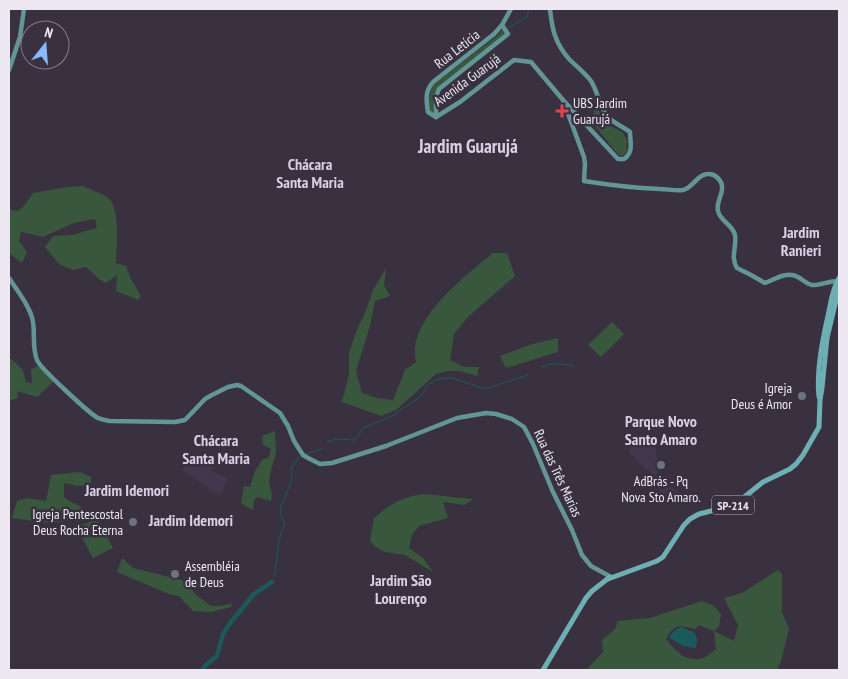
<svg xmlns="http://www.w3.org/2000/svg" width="848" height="679" font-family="'PT Sans Narrow',sans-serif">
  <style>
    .built { fill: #42374c }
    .green { fill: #38573c; fill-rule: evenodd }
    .water { fill: #1b5a5b }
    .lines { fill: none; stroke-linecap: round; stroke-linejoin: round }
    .stream { stroke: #1b5a5b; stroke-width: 1 }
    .river { stroke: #1b5a5b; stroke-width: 4.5 }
    .secondary { stroke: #639597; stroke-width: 4.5 }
    .primary { stroke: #6eafb3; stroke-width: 5 }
    .health-dot { fill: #e0444e; stroke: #393140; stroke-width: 2 }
    .worship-dot { fill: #6b7280; stroke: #393140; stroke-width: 2 }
    .labels { text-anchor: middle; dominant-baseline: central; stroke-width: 5; stroke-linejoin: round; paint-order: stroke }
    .shield { fill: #393140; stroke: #b6b0bc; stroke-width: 1 }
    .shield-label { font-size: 12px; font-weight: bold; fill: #ece7f1 }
    .street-label { font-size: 14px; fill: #ece7f1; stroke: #393140 }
    .poi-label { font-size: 14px; fill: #ece7f1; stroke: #393140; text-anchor: start }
    .quarter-label { font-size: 16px; font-weight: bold; fill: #d8cfe2; stroke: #393140 }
    .district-label { font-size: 19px; font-weight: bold; fill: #d8cfe2; stroke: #393140 }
  </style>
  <rect width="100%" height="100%" fill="#393140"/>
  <g class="built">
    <path d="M647,436L651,437L654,441L656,445L657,477L644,468L630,453V445L633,442L639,437Z"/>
    <path d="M189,458L199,465L203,458L214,465L211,471L228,478L221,494L219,493L218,495L182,470Z"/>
    <path d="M664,484L679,491L682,495L681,503L671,501L659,491Z"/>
  </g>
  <g class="green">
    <path d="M503,29L506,34L437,88L433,98L435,112L432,114H431C427,103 429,95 433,85L498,35Z"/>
    <path d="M593,95C596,103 601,119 608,124C619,133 621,126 628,142L626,143L627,151L624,155L620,156L616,152L595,126Z"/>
    <path d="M83,186C91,190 101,193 108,198C121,208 116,247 116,263L126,266L131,279L141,296L138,300L116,291L117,275L106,283L99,279L86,267L73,270L59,264L45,247L53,236L72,235L97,228L95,219L74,223L43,237L21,232L19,241L27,252L22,263L9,253V209L17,211L23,207L33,193L67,187Z"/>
    <path d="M493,253H507L515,276L468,317L454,334L450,360L464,367H479L477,376L459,371H448L436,374L396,410L381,416L342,402L349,374V352L359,325L364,316L373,290L386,268L384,285L390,296L375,301L370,326L356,371L362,393L377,398L393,400L405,370L416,362C406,321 465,276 493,253Z"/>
    <path d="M612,322L624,334L601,357L588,345Z"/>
    <path d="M558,338V352L506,368L500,356L532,344Z"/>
    <path d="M9,357L23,370L26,382L32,383L31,370L37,366H40L51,377L53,382L37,397L17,391L18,398L9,401Z"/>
    <path d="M275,431L276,453L270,474L269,482L272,495L271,501L257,497L254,500L253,510L245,506L241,503L244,486L250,487L255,471L262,460L269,457L271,449L263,445L262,436Z"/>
    <path d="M80,472L91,477V485L78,486L64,483V497C70,503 79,504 85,510L84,515C55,527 41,522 12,518L17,501L27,498L46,501L51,475Z"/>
    <path d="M424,494L473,499L465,505L443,502L448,518L419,526L412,535L409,548L423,558L433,572L405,555L385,552L376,547L370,541L374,518L386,508L398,501L412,496Z"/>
    <path d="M97,518L113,548L93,558L77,528Z"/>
    <path d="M122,558L133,568L185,581L196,595L211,606H221L232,603L231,607L211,612L193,611L179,596L169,594L117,572Z"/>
    <path d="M778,570L782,574V612L789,629L781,661L777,670H586L603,652L602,640L615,629L618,621L650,618L702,601L714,606L721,614L719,626L714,631L734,641L738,625L724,598L742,593ZM699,625L714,631L716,649C712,652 707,657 703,658C685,663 676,651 666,639C674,623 680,625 695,629Z"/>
  </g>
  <path class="water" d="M682,627L695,633L697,641L696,647L694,648L683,646L670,638L669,637C673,631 676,628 682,627Z"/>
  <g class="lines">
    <g class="stream">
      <path d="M508,28L527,17L529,9"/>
      <path d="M541,367C552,362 561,364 573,366"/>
      <path d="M327,442L336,439L354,440L356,439L363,428L394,415L403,408L421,397L427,385L439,379L452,378L485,389L528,375"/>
      <path d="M306,454L322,449"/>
      <path d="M274,576L277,559L279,540L284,525V522L280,516L281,506L291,483L292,467L299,457"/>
    </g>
    <path class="river" d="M202,670L207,664L217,656L223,634L231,622L254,594L272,582"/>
    <g class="secondary">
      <path d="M9,70L20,37L24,9"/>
      <path d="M563,100L584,157L585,164L584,181C609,185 635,188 660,189C667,189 676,191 683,190C693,188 697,174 708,174C715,173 723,181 722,189C722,196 716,202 718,211C720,221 733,225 735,235C737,247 730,257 737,268L751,275L765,283C776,279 786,271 798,277C803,280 807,284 812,285C819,286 831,280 839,281"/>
      <path d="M436,117L460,102L514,60L531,62L563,100L618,159H624C634,152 630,142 630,132C622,126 613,123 607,116C599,106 598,92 591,81C585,73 576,66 569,59C555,43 552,29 550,9"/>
      <path d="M436,117L428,112C426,100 425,91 433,82L494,34L502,25L511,9"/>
      <path d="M436,117V97L439,89L508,34L502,25"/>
      <path d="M9,278C17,290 31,308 33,322C35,334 32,348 37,360C40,368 90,414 98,418C102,420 106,420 110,421L175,422L185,420L205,399L212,395L228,387L237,385L241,386L280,413L288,426L294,441L303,455L308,458L320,464L332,463L386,446L457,418L486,413L496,414L512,419L524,427L533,444L553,492L572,530L582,555L591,566L611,577"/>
    </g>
    <g class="primary">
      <path d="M819,397C816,370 823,338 829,311C831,300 833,288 839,278"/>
      <path d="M608,579L657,561L663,557L684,525L690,519L699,514L731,506L738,502L763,482L790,469L796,464L803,455L819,427L820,400L822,388L827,338L839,288"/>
      <path d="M543,670L586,598L592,591L610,577"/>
    </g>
  </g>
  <path class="health-dot" d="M559.5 103.5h5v5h5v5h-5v5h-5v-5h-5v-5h5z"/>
  <g class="worship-dot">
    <circle cx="802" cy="396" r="5"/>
    <circle cx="661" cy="465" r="5"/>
    <circle cx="133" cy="522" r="5"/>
    <circle cx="175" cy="574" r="5"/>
  </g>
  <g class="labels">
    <rect class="shield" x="712" y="495.5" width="42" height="19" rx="4"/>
    <g class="shield-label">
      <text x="733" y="505">SP-214</text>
    </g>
    <g class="street-label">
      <text transform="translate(457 49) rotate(-38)">Rua Letícia</text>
      <text transform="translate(467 80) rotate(-36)">Avenida Guarujá</text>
      <text transform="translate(558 473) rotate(65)">Rua das Três Marias</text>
    </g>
    <g class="poi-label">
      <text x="573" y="103">UBS Jardim<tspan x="573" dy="16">Guarujá</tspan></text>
      <text x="792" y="388" text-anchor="end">Igreja<tspan x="792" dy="16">Deus é Amor</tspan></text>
      <text x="661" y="481" text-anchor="middle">AdBrás - Pq<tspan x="661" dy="16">Nova Sto Amaro.</tspan></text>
      <text x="123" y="514" text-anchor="end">Igreja Pentescostal<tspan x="123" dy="16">Deus Rocha Eterna</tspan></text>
      <text x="185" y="566">Assembléia<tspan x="185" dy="16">de Deus</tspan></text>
    </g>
    <g class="quarter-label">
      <text x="310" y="164">Chácara<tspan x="310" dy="18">Santa Maria</tspan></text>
      <text x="801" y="232">Jardim<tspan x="801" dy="18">Ranieri</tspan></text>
      <text x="661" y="421">Parque Novo<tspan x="661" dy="18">Santo Amaro</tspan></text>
      <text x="216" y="440">Chácara<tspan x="216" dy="18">Santa Maria</tspan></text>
      <text x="127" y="490">Jardim Idemori</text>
      <text x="191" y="520">Jardim Idemori</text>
      <text x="401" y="580">Jardim São<tspan x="401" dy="18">Lourenço</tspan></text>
    </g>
    <g class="district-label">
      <text x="468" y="146">Jardim Guarujá</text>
    </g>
  </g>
  <rect width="848" height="679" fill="none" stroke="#ece7f1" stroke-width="20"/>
  <g transform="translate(45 45) rotate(17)"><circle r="24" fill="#393140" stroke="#817a87"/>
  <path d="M0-4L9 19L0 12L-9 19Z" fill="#89bafc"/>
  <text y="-8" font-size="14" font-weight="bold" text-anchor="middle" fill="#ece7f1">N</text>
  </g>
</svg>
